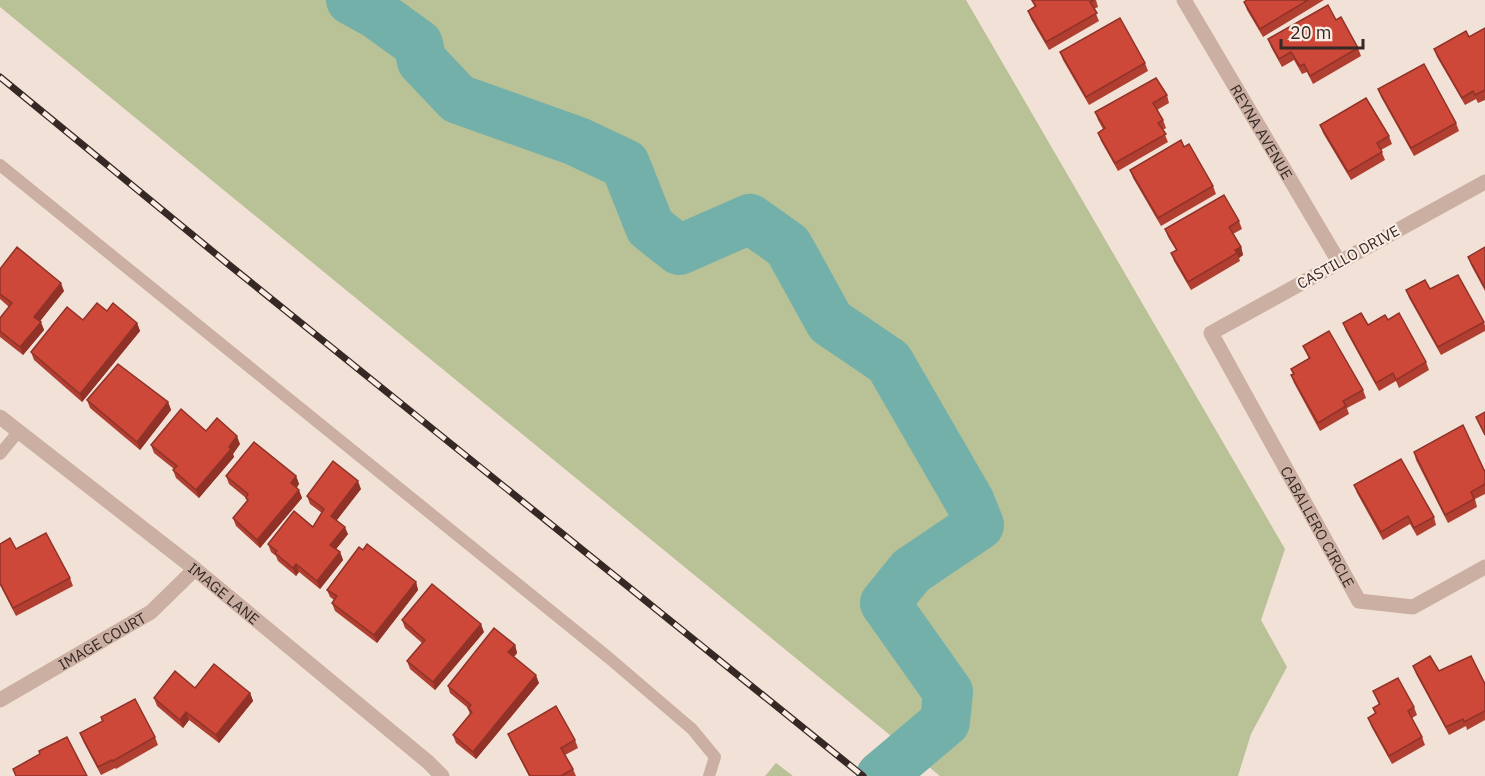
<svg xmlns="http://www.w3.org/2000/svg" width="1485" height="776" font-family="'IBM Plex Sans',sans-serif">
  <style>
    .green { fill: #b9c196 }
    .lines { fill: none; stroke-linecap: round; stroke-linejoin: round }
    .river { stroke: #74b0aa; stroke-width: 50 }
    .lane { stroke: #caafa2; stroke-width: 12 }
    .street { stroke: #caafa2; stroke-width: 15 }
    .rail-casing { stroke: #352825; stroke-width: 7 }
    .rail { stroke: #faece3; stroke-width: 4.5; stroke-dasharray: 14; stroke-linecap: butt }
    .wall { fill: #b03e31 }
    .shaded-wall { fill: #903228 }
    .building { fill: #cd4839; stroke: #903228; stroke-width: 1.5 }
    .labels { text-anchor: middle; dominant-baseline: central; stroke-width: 4.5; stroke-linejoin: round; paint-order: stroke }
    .street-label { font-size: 15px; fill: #352825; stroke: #faece3 }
  </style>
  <rect width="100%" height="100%" fill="#f2e1d6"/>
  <g class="green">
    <path d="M0,0H966L1285,549L1261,620L1287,667L1251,734L1238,776H940L0,7Z"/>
    <path d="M776,763L793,776H765Z"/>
  </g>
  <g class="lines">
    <path class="river" d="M351,0L378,15L418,44L422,61L458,99L576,141L625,164L650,227L679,250L750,219L788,246L830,322L889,362L970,502L979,525L911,571L885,603L948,692L945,722L881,776"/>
    <g class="lane">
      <path d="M0,165L609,658L692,729L715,757L709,776"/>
      <path d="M0,454L19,431"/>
    </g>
    <g class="street">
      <path id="s1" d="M1184,0L1339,262"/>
      <path id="s2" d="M1485,182L1211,333L1359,601L1413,607L1485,567"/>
      <path id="s3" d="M0,417L195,569L428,762L442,776"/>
      <path id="s4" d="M0,700L151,612L195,569"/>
    </g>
    <defs>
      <path id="rail" d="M0,77L228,264L863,776"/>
    </defs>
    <use href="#rail" class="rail-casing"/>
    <use href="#rail" class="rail"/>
  </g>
  <g class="wall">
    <path d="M1031,0H1096L1098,7L1094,9L1099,21L1049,50L1031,19L1028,11L1035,7Z"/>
    <path d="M1245,0H1324L1263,37L1247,10L1244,2L1246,1Z"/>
    <path d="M1336,20L1358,48L1361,56L1313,84L1307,72L1302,74L1294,60L1282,67L1271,47L1268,39Z"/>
    <path d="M1485,28V100L1478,103L1476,99L1465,105L1437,57L1434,49L1469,37Z"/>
    <path d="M1060,52L1145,63L1148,71L1089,105L1063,60Z"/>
    <path d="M1378,89L1456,123L1459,131L1414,156L1381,97Z"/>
    <path d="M1167,95L1169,103L1157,110L1163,120L1166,128L1163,130L1168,142L1118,171L1101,141L1098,133L1103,129L1098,120L1095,112Z"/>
    <path d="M1320,125L1389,136L1392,144L1381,150L1385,160L1351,180L1323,133Z"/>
    <path d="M1184,147L1213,186L1216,194L1161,226L1133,178L1130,170Z"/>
    <path d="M1239,221L1242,229L1233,234L1241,247L1243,255L1239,258L1240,261L1191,290L1174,261L1171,253L1176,250L1168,237L1165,229Z"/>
    <path d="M1485,247V291L1471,265L1468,257Z"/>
    <path d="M0,269L64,291L40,321L44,330L23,355L0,337V318L9,307L0,299Z"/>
    <path d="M1430,289L1484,322L1485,326V331L1441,355L1409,298L1406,290Z"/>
    <path d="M107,311L137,323L140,331L82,402L34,360L31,352L83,320Z"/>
    <path d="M1388,320L1426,362L1429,370L1399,388L1396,381L1379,391L1346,331L1343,323L1368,325Z"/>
    <path d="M1303,346L1363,390L1366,398L1347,408L1349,414L1320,431L1294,383L1291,375L1293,374L1291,369L1309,359Z"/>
    <path d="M87,400L168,402L171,410L140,450L90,408Z"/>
    <path d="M206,431L240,444L233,454L234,457L199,498L176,478L173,470L174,469L154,453L151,445Z"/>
    <path d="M1414,452L1485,472V494L1475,499L1477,507L1448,523L1416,460Z"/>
    <path d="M226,476H296L299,484L297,487L302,498L260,548L236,526L233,518L247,501L246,498L229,484Z"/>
    <path d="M1354,485L1434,517L1436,525L1417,536L1410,524L1383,540L1357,493Z"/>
    <path d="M361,489L336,520L348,534L336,549L340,552L343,560L320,589L299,572L296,576L278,561L276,556L271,552L268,544L313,527L322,513L310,504L307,496Z"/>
    <path d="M0,544L16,549L70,578L73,586L16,616L0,585Z"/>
    <path d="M416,582L418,590L377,643L335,611L332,603L334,600L330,597L327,590Z"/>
    <path d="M402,620L484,632L435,690L410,669L407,661L422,643L405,628Z"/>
    <path d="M515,645L517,653L514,657L539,683L476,759L456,743L453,735L470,715L468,708L450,693L448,686Z"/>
    <path d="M1413,666L1439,671L1485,684V720L1467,730L1466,726L1449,735L1416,674Z"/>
    <path d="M195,688L250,693L253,701L219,743L189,720L183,728L157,706L154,698Z"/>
    <path d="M1373,691L1414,707L1417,715L1412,718L1422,737L1425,745L1392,764L1371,726L1368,718L1375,714L1373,708L1379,705Z"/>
    <path d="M101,717L155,737L158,745L116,769L115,768L101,775L83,741L80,733L102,722Z"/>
    <path d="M508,734L575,740L578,748L565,755L573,769L576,776H529L511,742Z"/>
  </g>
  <g class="shaded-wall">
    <path d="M1241,247L1243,255L1239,258L1235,250Z"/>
    <path d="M61,283L64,291L37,325L34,317Z"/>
    <path d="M41,322L44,330L23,355L20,347Z"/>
    <path d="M137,323L140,331L82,402L80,394Z"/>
    <path d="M168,402L171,410L140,450L137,442Z"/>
    <path d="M237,436L240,444L233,454L234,457L199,498L196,490Z"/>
    <path d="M296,476L299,484L294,491L291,483Z"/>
    <path d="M358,481L361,489L334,524L331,516Z"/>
    <path d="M299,490L302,498L260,548L257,540Z"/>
    <path d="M345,527L348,534L333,553L330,545Z"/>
    <path d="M340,552L343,560L320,589L317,581Z"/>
    <path d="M296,564L299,572L296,576L293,568Z"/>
    <path d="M416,582L418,590L377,643L374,635Z"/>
    <path d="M481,624L484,632L435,690L433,682Z"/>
    <path d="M515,645L517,653L511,660L508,652Z"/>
    <path d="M536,675L539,683L476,759L473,752Z"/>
    <path d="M250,693L253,701L219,743L216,735Z"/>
    <path d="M186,712L189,720L183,728L180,720Z"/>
  </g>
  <g class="building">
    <path d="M1032,0H1094L1090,2L1097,13L1046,42L1028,11L1036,6Z"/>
    <path d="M1247,0H1308L1260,29L1244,2Z"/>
    <path d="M1328,5L1336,20L1341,17L1358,48L1310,76L1304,64L1300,66L1291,52L1279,59L1268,39Z"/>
    <path d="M1120,18L1145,63L1086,97L1060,52Z"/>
    <path d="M1485,28V90L1475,95L1473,91L1462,98L1434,49L1466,31L1469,37Z"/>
    <path d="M1424,64L1456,123L1411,148L1378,89Z"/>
    <path d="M1156,78L1167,95L1153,103L1163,120L1158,123L1166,134L1115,163L1098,133L1105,128L1095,112Z"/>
    <path d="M1366,98L1389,136L1377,143L1382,152L1348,172L1320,125Z"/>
    <path d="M1181,140L1184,147L1189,144L1213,186L1158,218L1130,170Z"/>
    <path d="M1224,195L1239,221L1229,227L1241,247L1235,250L1237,253L1188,282L1171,253L1177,250L1165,229Z"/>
    <path d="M17,247L61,283L34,317L41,322L20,347L0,331V318L12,303L0,294V269Z"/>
    <path d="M1485,247V288L1468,257Z"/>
    <path d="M1458,275L1484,322L1438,347L1406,290L1425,280L1430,289Z"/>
    <path d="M97,303L107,311L113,303L137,323L80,394L31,352L67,307L83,320Z"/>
    <path d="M1361,313L1368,325L1385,315L1388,320L1399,313L1426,362L1396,380L1393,373L1376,383L1343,323Z"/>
    <path d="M1329,331L1363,390L1343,401L1346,406L1318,423L1291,375L1294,374L1291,369L1310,358L1303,346Z"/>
    <path d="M118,364L168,402L137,442L87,400Z"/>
    <path d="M181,409L206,431L217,418L237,436L229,447L231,449L196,490L173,470L177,466L151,445Z"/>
    <path d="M1485,412V435L1476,417Z"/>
    <path d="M1463,425L1485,472V484L1471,492L1474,499L1445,515L1414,452Z"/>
    <path d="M254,442L296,476L291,483L299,490L257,540L233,518L248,500L246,498L248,494L226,476Z"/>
    <path d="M1401,459L1434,517L1414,528L1408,516L1381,532L1354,485Z"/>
    <path d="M333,461L358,481L331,516L345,527L330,545L340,552L317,581L296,564L293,568L275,553L277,551L268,544L294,511L313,527L324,509L307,496Z"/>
    <path d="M46,533L70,578L13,608L0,583V544L10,538L16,549Z"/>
    <path d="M367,544L416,582L374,635L332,603L337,596L327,590L359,547L363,550Z"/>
    <path d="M432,584L481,624L433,682L407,661L425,640L402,620Z"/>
    <path d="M494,628L515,645L508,652L536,675L473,752L453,735L472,712L468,708L471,705L448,686Z"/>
    <path d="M1430,656L1439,671L1471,656L1485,684V711L1464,722L1463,719L1446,727L1413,666Z"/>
    <path d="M214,664L250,693L216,735L186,712L180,720L154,698L175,671L195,688Z"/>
    <path d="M1398,678L1414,707L1408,711L1422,737L1389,756L1368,718L1376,713L1373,708L1380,704L1373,691Z"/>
    <path d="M135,699L155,737L113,761L112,760L98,767L80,733L103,721L101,717Z"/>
    <path d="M556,706L575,740L561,748L573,769L561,776H530L508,734Z"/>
    <path d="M67,737L87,776H16L13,769L40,754L39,751Z"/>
  </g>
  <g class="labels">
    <g class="street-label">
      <text stroke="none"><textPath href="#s1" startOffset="153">REYNA AVENUE</textPath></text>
      <text transform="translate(1348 257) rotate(-29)">CASTILLO DRIVE</text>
      <text stroke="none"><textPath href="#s2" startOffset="534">CABALLERO CIRCLE</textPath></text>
      <text stroke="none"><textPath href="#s3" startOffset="285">IMAGE LANE</textPath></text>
      <text stroke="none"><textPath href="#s4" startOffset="118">IMAGE COURT</textPath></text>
    </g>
  </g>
  <path d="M1281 39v9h82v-9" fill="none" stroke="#352825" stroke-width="3"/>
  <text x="1290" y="39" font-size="18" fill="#352825" stroke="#faece3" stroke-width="4.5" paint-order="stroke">20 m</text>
</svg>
